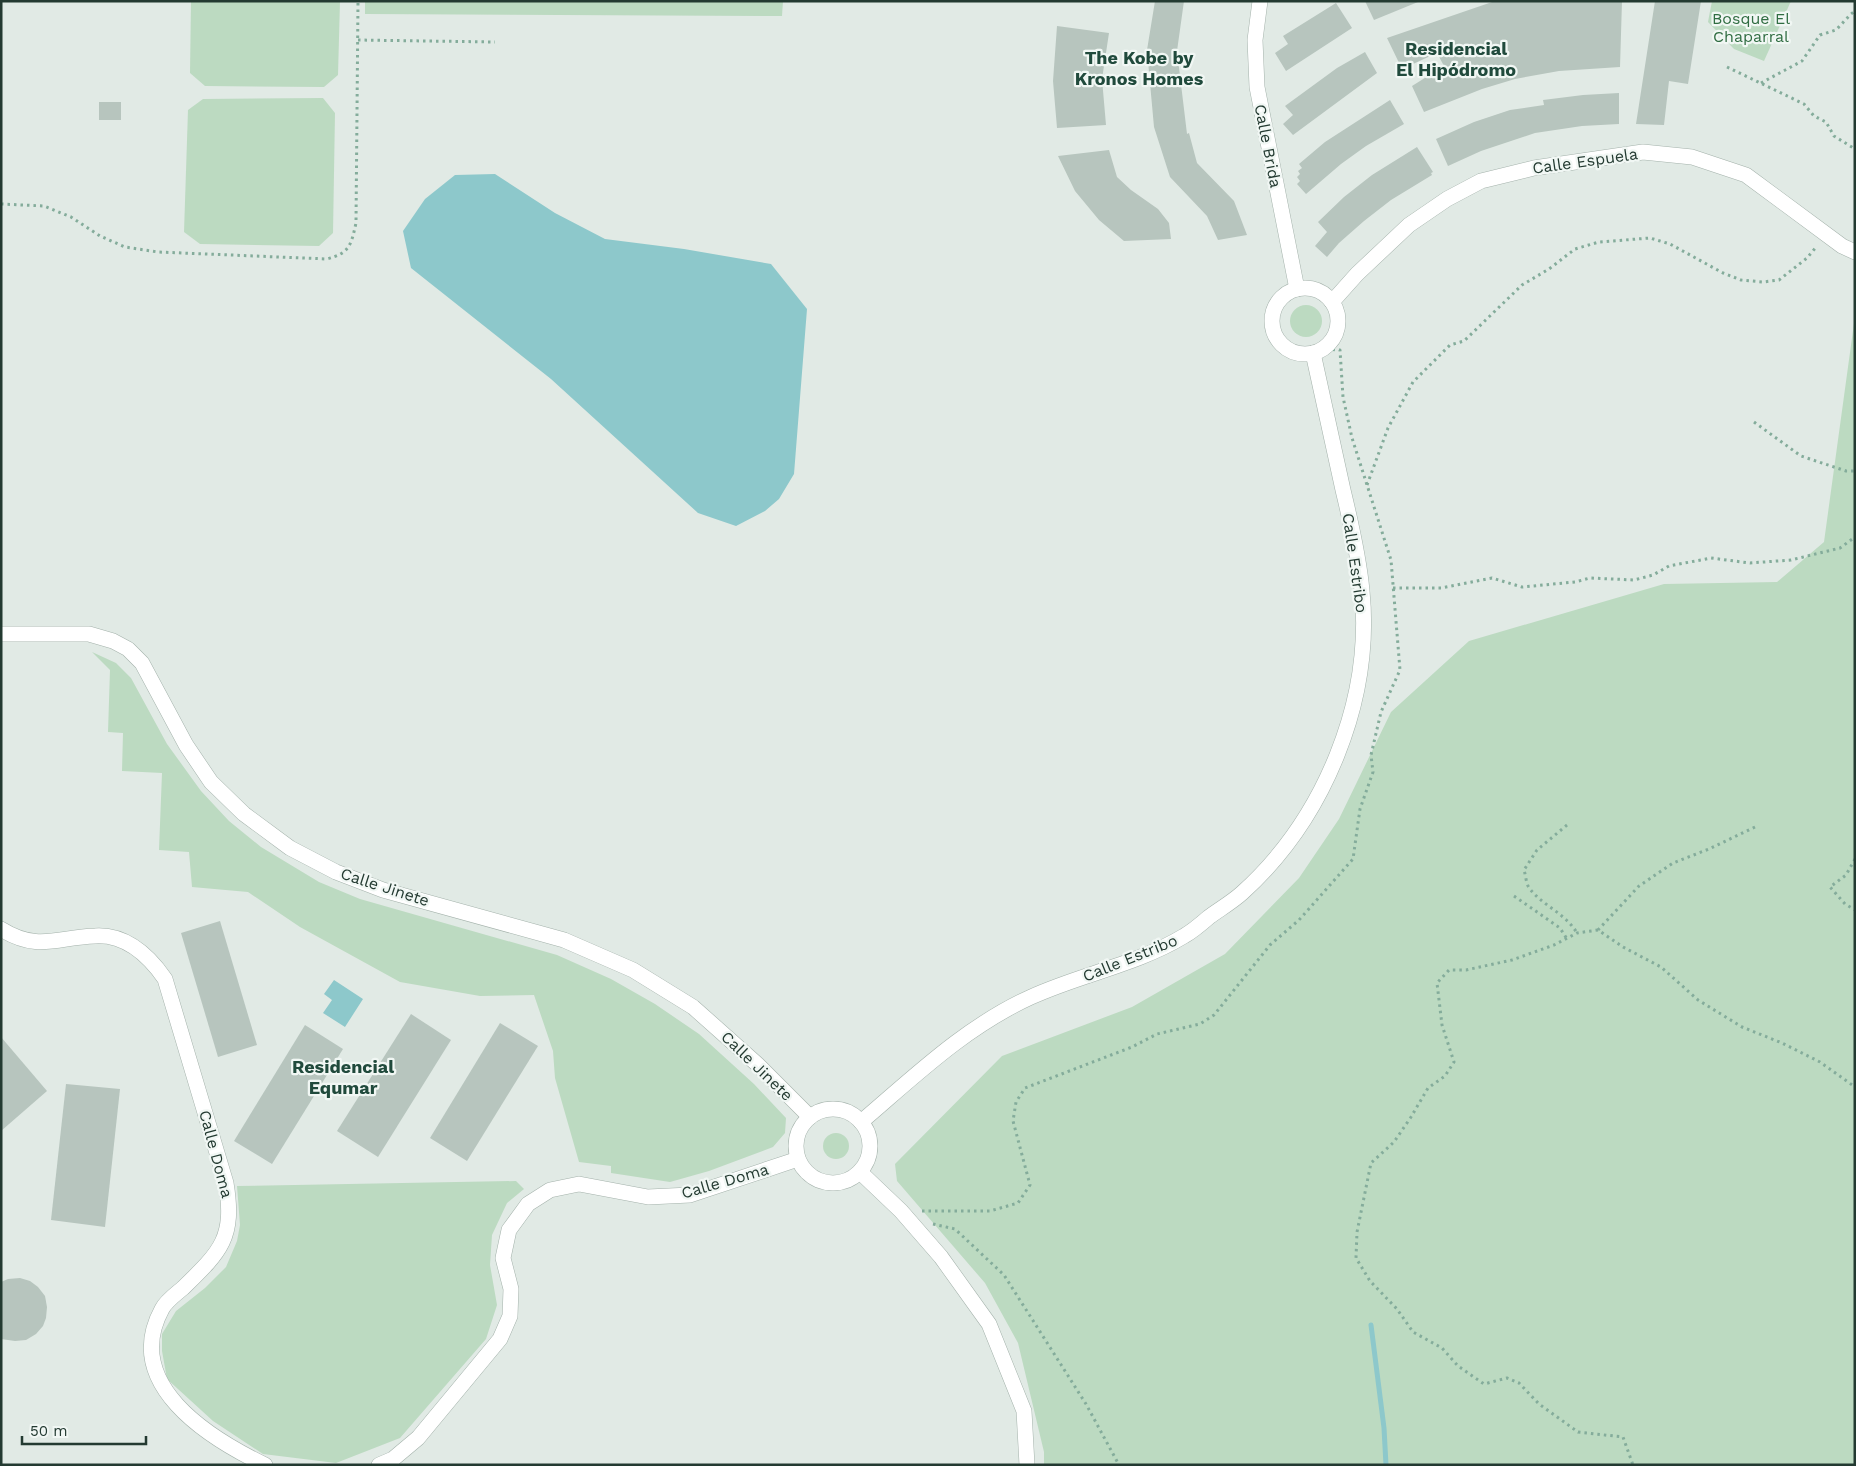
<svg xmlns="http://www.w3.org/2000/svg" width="1856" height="1466" font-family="'Work Sans',sans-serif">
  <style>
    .green { fill: #bcdac1 }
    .water { fill: #8dc8cb }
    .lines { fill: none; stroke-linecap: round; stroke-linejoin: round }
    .stream { stroke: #8dc8cb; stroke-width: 5 }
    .building { fill: #b7c5be }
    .minor-casing { stroke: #a4b2ab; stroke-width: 16 }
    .path { stroke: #84ac9b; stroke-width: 3; stroke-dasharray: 2.5 4; stroke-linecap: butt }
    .minor { stroke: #fff; stroke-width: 15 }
    .labels { text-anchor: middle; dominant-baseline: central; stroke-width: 4.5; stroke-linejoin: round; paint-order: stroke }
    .park-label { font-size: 16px; fill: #306d42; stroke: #f1f7f4 }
    .street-label { font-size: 16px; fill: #233a31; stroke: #f1f7f4 }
    .neighbourhood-label { font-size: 18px; font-weight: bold; fill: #204a3c; stroke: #f1f7f4 }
  </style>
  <rect width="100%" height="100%" fill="#e1eae5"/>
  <g class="green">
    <path d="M191,1H340L338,75L324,87L205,86L190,73Z"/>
    <path d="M365,1H783L782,16L365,14Z"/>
    <path d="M1712,1H1791L1764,61L1734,49L1708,22Z"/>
    <path d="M323,98L335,113L333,233L319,246L200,244L184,232L188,110L203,99Z"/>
    <circle cx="1306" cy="321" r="16"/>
    <path d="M1855,316V1465H1044V1452L1018,1343L985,1283L897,1181L895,1164L1002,1056L1132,1007L1225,954L1299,878L1339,819L1391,712L1469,641L1664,584L1777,582L1824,542Z"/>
    <path d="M92,652L116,663L131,678L167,744L201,791L229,821L261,847L319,882L360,899L557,955L611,979L655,1004L699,1034L754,1084L786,1118L785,1133L773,1147L709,1171L670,1182L611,1173V1166L579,1162L555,1078L553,1051L534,995L480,996L400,982L300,927L248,892L192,887L189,852L159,850L162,773L122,771L123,733L108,732L110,670Z"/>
    <circle cx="836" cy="1146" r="13"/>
    <path d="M516,1181L524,1189L507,1203L492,1235L490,1265L497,1305L486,1339L400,1438L336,1463L263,1454L213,1421L167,1379L162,1351V1334L176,1311L205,1288L226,1267L237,1241L240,1225L237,1186Z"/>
  </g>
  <g class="water">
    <path d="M495,174L555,213L605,239L684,249L771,264L807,309L794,474L779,499L765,511L736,526L698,513L551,379L411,268L403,231L425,199L455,175Z"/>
    <path d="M334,980L363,999L345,1027L323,1013L332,1000L324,994Z"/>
  </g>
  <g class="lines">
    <path class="stream" d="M1371,1325L1384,1428L1386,1465"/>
  </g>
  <g class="building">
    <path d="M1155,1H1184L1177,51L1187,134L1189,133L1197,163L1234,201L1247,235L1218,240L1207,216L1170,177L1154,127L1147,50Z"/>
    <path d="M1365,1H1418V2L1374,20Z"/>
    <path d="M1495,1H1622L1620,67L1559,71L1515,79L1482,89L1424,112L1412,86L1444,66L1437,53L1402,69L1387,38Z"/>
    <path d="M1655,1H1701L1688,84L1669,81L1664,125L1636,124Z"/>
    <path d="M1336,3L1352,28L1286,71L1275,53L1288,44L1283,36Z"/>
    <path d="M1057,26L1109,33L1102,79L1106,125L1057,128L1053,81Z"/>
    <path d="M1365,52L1377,73L1293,135L1283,124L1293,115L1285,106L1337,68Z"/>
    <path d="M1619,93V124L1582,126L1535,133L1481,151L1448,166L1436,139L1474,122L1510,110L1544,105L1543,100L1583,95Z"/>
    <path d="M1390,100L1404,124L1366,146L1341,164L1306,194L1297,184L1300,181L1297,177L1300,174L1298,171L1302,168L1299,164L1325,142Z"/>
    <rect x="99" y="102" width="22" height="18"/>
    <path d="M1417,147L1433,172L1431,173L1432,175L1391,200L1364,221L1339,243L1327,257L1315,246L1327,232L1318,222L1344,197L1372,175Z"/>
    <path d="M1109,150L1117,177L1131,190L1158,209L1169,223L1171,239L1124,241L1099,220L1075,191L1058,156Z"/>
    <path d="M220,921L257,1045L218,1057L181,933Z"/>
    <path d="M411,1014L451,1040L378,1157L337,1131Z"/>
    <path d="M500,1023L538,1046L467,1161L430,1138Z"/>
    <path d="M305,1025L343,1049L272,1164L234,1141Z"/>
    <path d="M1,1037L47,1091L1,1131Z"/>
    <path d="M66,1084L120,1089L105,1227L51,1220Z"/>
    <path d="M20,1278L30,1281L38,1287L45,1296L47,1307L46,1318L43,1326L36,1334L26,1340L15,1341L1,1339V1282L8,1279Z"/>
  </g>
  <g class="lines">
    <defs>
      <g id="minor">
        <path d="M1260,1L1255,40L1257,87L1297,289"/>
        <circle cx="1305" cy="321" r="33"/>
        <path d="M1332,302L1357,274L1409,225L1447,199L1481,181L1534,168L1643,152L1692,157L1746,175L1842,246L1855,252"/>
        <path d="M1,634H89L113,641L128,649L142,663L186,745L211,782L244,814L290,848L336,872L383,890L564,940L633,970L693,1007L757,1064L810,1117"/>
        <path d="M1,929C38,952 58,937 95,936C126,934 149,956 165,979L226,1183C235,1238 221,1251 183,1288C176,1294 166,1301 162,1309C121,1384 209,1438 265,1465"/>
        <circle cx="833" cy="1146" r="37"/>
        <path d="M861,1122C915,1076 965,1027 1031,997C1081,974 1136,965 1184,936C1193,931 1201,924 1209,917C1220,909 1232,902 1242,893C1324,819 1373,701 1362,591C1359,557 1351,523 1343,490C1333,444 1323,399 1313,353"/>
        <path d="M860,1172L901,1211L941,1257L989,1324L1024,1411L1027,1465"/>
        <path d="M379,1465L393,1459L418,1438L500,1339L510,1316L511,1289L503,1258L509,1230L528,1204L550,1190L579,1184L648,1197L690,1195L798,1159"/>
      </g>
    </defs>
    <use href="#minor" class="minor-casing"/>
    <g class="path">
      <path d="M358,40L495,42"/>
      <path d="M1727,67L1804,104L1814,116L1826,122L1834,136L1855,149"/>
      <path d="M1761,83L1802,61L1820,35L1836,30L1851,14L1855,11"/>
      <path d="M1,204L44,206L71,217L100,236L125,247L158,252L327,259C350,253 351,245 356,223L358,1"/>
      <path d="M1754,422L1801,456L1846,471H1855"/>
      <path d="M1367,485L1388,428L1413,382L1450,345L1464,341L1522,285L1549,269L1575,249L1599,242L1650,238L1670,244L1723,273L1741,280L1763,282L1779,280L1807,258L1817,246"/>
      <path d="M1393,588H1441L1492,578L1522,587L1575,582L1590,578L1634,580L1653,575L1669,566L1711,558L1750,563L1791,560L1840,548L1855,537"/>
      <path d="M1567,825L1537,850L1524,870C1526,876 1526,885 1530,889C1543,906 1565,913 1577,933"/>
      <path d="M1755,827L1709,849L1673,863L1639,886L1598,930L1623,947L1661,967L1698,1000L1742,1027L1782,1043L1820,1062L1855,1087"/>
      <path d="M1855,859L1846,875L1830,887L1845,904L1855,910"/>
      <path d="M1514,896L1560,928L1567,939"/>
      <path d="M1598,930L1577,933L1554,945L1512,960L1466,970H1449L1437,983L1442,1025L1454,1062L1445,1076L1428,1088L1411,1117L1394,1142L1371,1163L1357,1232L1356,1258L1370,1281L1397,1309L1413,1332L1442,1348L1458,1366L1484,1384L1507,1378L1519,1383L1539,1404L1578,1432L1623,1437L1633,1465"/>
      <path d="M922,1211H990L1018,1203L1030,1185L1013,1121L1016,1102L1025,1088L1132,1047L1157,1034L1200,1024L1214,1015L1270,945L1299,920L1353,859L1360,809L1373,772L1371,755L1381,712L1400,670L1391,560L1352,438L1343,397L1340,350L1326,349"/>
      <path d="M933,1224L955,1229L1004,1275L1086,1404L1119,1465"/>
    </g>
    <use href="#minor" class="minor"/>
  </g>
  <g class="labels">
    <g class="park-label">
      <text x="1751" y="18">Bosque El<tspan x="1751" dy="18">Chaparral</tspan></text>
    </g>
    <g class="street-label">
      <text transform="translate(1268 146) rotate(79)">Calle Brida</text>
      <text transform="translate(1585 161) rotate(-8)">Calle Espuela</text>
      <text transform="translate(1355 563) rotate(82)">Calle Estribo</text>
      <text transform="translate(385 887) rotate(18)">Calle Jinete</text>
      <text transform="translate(1130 958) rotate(-22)">Calle Estribo</text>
      <text transform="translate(757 1066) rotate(44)">Calle Jinete</text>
      <text transform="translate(216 1154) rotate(75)">Calle Doma</text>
      <text transform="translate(725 1181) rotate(-16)">Calle Doma</text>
    </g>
    <g class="neighbourhood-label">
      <text x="1456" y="48">Residencial<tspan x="1456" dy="21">El Hipódromo</tspan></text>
      <text x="1139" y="57">The Kobe by<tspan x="1139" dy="21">Kronos Homes</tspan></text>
      <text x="343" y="1066">Residencial<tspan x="343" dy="21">Equmar</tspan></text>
    </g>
  </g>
  <rect width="1856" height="1466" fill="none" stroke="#233a31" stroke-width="5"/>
  <path d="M22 1436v8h124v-8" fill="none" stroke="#233a31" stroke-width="2.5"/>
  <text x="30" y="1436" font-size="15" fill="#233a31" stroke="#f1f7f4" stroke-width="4" paint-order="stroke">50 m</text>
</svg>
